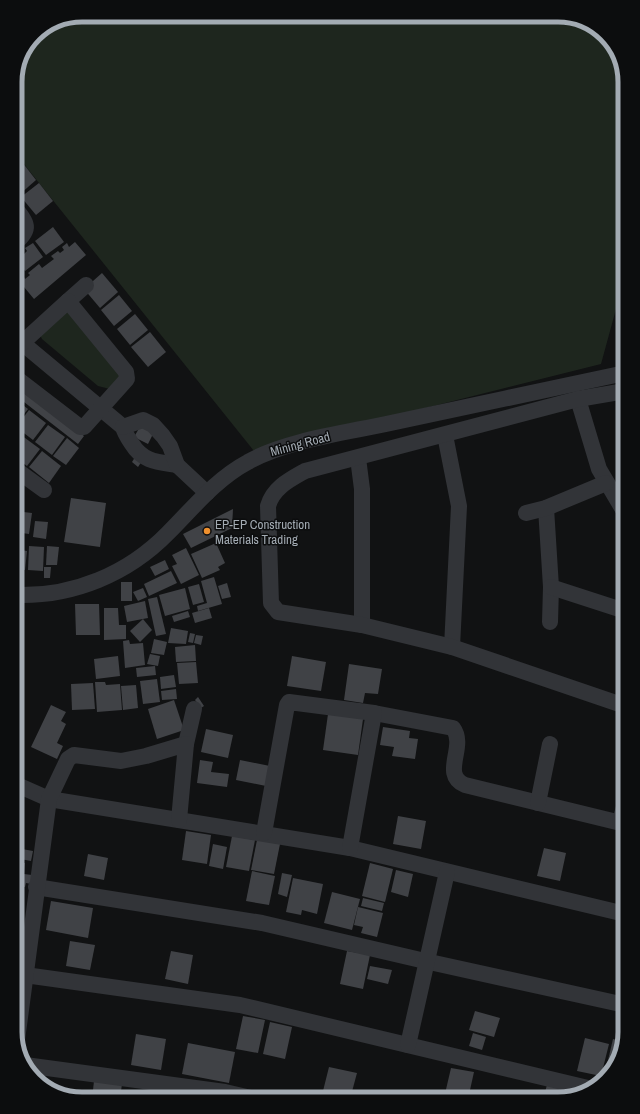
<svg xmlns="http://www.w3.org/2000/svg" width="640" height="1114" font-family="'Archivo Narrow',sans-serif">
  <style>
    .green { fill: #1e261e }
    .building { fill: #404246 }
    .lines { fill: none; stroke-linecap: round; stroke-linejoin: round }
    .minor { stroke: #323438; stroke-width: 16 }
    .poi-dot { fill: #ef902e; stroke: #0c0d0e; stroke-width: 1.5 }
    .labels { text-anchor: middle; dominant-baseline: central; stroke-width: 3; stroke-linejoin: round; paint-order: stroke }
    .street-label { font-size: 13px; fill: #a3abb3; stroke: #0c0d0e }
    .poi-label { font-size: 13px; fill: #a3abb3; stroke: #0c0d0e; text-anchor: start }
    .rim { fill: none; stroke: #a3abb3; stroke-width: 5 }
  </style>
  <rect width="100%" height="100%" fill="#111213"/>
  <g class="green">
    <path d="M563,15L596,26L618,52L625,82V276L601,364L254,451L15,153V77L35,34L56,20Z"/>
    <path d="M67,311L125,375L110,389L98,386L42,339L40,335Z"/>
  </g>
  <g class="building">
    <path d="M22,162L36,180L19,195L15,190V168Z"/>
    <path d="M39,183L53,201L36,215L21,197Z"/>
    <path d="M53,227L64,242L46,255L35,241Z"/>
    <path d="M75,242L86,255L34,299L19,281L24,277L25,279L30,275L28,273L39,264L42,268L54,259L51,256L58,251L60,253L64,250L62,247L67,243L69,247Z"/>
    <path d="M33,243L43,257L25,271L15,257L21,253L23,255L27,251L25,248Z"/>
    <path d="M15,263L24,275L15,282Z"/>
    <path d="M102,273L118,292L100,308L84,289Z"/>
    <path d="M119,295L132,311L114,326L101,310Z"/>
    <path d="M135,314L148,330L130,345L117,329Z"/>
    <path d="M150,332L166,352L148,367L131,347Z"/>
    <path d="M15,383L84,436L78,444L15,395Z"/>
    <path d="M15,399L28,409L15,426Z"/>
    <path d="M29,410L46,423L33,440L16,427Z"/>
    <path d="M48,425L65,437L52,455L35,442Z"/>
    <path d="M141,425L154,432L148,444L134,437Z"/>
    <path d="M21,435L40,449L27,466L15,457V443Z"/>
    <path d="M67,438L79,448L66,465L53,456Z"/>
    <path d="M42,451L61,466L49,483L29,467Z"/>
    <path d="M137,454L144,458L138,467L132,462Z"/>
    <path d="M15,492H24L23,504H15Z"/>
    <path d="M71,498L106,503L100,547L64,542Z"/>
    <path d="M233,509L232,528L191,548L183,534Z"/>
    <path d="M15,511L32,513L29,534L15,532Z"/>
    <path d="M35,521L48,522L46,539L33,537Z"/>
    <path d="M216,543L225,563L218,567L220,570L202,578L191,554Z"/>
    <path d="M29,546L44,547L43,571L28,570Z"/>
    <path d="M47,546L59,547L57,565H46Z"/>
    <path d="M186,548L199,575L181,584L172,566L177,564L172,555Z"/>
    <path d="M15,549L27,551L25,570L15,569Z"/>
    <path d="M165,560L169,569L155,576L150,567Z"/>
    <path d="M44,567H51L50,578H44Z"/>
    <path d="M15,570L20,571L18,586H15Z"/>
    <path d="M171,571L177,583L149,596L144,584Z"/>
    <path d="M214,577L222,604L198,611L197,606L207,603L201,581Z"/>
    <rect x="121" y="582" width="11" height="19"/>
    <path d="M227,583L231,597L222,599L218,586Z"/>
    <path d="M199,584L204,602L193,605L188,587Z"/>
    <path d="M143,588L147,597L138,601L133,592Z"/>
    <path d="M185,588L190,609L165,616L159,595Z"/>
    <path d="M157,597L166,634L156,636L148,599Z"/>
    <path d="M145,601L148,618L127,622L124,606Z"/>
    <path d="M75,604H99L100,635H76Z"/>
    <path d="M104,608H118L119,625H126V639L104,640Z"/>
    <path d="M209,608L212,618L195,623L192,613Z"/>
    <path d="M188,611L190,617L174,622L172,616Z"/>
    <path d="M143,619L152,630L140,642L130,631Z"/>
    <path d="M171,628L188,631L186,644L168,643Z"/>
    <path d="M190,633L195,634L193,643L188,642Z"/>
    <path d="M196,635L203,636L201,645L194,643Z"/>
    <path d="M15,636L23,638L22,649L15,648Z"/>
    <path d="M154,639L167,642L164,655L151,653Z"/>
    <path d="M129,640L130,644L143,643L145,665L125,668L123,641Z"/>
    <path d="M195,645L196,661L176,662L175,647Z"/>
    <path d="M150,654L160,656L158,666L147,664Z"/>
    <path d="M118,656L120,676L96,679L94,659Z"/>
    <path d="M292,656L326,662L321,691L287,686Z"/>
    <path d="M196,662L198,683L179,684L177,663Z"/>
    <path d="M349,664L382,669L378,694L365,693L363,703L344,700Z"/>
    <path d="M155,666L156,675L137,677L136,668Z"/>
    <path d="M174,675L176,687L161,689L160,677Z"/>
    <path d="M157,679L160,702L143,704L140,681Z"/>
    <path d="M95,682H105L106,685L120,684L122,710L97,712Z"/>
    <path d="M93,683L95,709L72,710L71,684Z"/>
    <path d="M136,685L138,708L123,710L121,686Z"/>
    <path d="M176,689L177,699L162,700L161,691Z"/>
    <path d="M198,697L204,706L201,708L195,700Z"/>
    <path d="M174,700L184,730L157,739L148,709Z"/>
    <path d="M51,705L66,712L61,721L66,724L57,743L63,746L57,759L31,747Z"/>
    <path d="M328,714L363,719L358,755L323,750Z"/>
    <path d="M383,727L410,731L409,738L418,739L415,759L392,756L394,747L380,745Z"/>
    <path d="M206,729L233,735L228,758L201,752Z"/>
    <path d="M200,760L213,762L211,772L229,774L227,787L197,783Z"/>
    <path d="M240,760L270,766L266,786L236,780Z"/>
    <path d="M398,816L426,821L421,849L393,844Z"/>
    <path d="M186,831L211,835L207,864L182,860Z"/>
    <path d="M232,836L255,840L249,871L226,867Z"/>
    <path d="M257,840L280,844L274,874L251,870Z"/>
    <path d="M213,844L227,847L223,869L209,866Z"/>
    <path d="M544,848L566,853L560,881L537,876Z"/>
    <path d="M22,849L33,851L31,861L20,859Z"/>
    <path d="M88,854L108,858L104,880L84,876Z"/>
    <path d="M15,862L25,863L24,874L32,875L31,884L26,883L25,887L15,886Z"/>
    <path d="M370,863L393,869L385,902L362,896Z"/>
    <path d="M396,870L413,874L408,897L391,892Z"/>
    <path d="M252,871L275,876L269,905L246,901Z"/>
    <path d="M282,873L292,875L287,897L278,894Z"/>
    <path d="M293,878L323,884L317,914L302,910L301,915L286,912Z"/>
    <path d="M15,888L24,889L21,909L15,908Z"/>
    <path d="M332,892L360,899L352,930L324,923Z"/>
    <path d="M363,898L384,903L382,911L361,906Z"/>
    <path d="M51,901L93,908L88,938L46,930Z"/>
    <path d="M358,907L383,913L377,937L361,933L363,927L354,925Z"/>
    <path d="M15,913H18L16,929H15Z"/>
    <path d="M70,941L95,945L90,970L66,966Z"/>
    <path d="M171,951L193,955L188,984L165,979Z"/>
    <path d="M347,951L370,955L363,989L340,984Z"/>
    <path d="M370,966L392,970L388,984L367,979Z"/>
    <path d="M475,1011L500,1018L494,1037L469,1030Z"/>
    <path d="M243,1016L265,1020L258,1053L236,1049Z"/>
    <path d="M270,1022L292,1027L285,1059L263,1054Z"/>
    <path d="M473,1033L486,1037L482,1050L469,1046Z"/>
    <path d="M136,1034L166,1039L161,1070L131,1065Z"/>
    <path d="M585,1038L609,1044L601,1076L577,1071Z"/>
    <path d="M613,1039L622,1041L614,1069L608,1074L605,1073Z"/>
    <path d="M188,1043L235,1052L229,1083L182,1074Z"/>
    <path d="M329,1067L357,1073L350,1099H321Z"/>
    <path d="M451,1068L474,1072L468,1099L444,1098Z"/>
    <path d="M94,1081L122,1084L120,1099H92Z"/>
    <path d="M547,1085L572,1090L571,1096L558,1099H543Z"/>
    <path d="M166,1094L189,1098V1099H165Z"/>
  </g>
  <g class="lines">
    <g class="minor">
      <path d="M15,243C32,229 27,223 15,208"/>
      <path d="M68,301L86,285"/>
      <path d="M15,337L123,427C125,434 128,438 132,444C143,462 158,462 177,465"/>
      <path d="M15,377L80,427H84L127,379L126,372L68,301L22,343"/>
      <path d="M578,399L599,469L625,513"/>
      <path d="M123,427L143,420L153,425L163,436L170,446L177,465L207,493"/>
      <path d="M445,435L459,506L452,647"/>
      <path d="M358,458L362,489V625"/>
      <path d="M15,469L44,490"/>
      <path d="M546,508L551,587L550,622"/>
      <path d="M526,513L546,508L606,483"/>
      <path d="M551,587L625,611"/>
      <path d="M15,595C73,597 128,574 168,533C193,508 216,479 248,462C284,441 344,433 386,424C466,407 545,390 625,373"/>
      <path d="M625,706L452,647L362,625L278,612L271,603L268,506C273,488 289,480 305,471L578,399L625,391"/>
      <path d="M374,713L453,728C467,747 440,774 465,785L625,824"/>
      <path d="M186,744L194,709"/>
      <path d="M15,784L49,799L350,848L625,914"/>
      <path d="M538,803L550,744"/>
      <path d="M620,822L625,803"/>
      <path d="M264,833L287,705L289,702L374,713L350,848"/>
      <path d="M36,887L262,923L425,961L625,1005"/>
      <path d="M25,975L240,1005L592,1089"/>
      <path d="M17,1040L49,799L68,759L74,755L121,761L146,756L186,744L179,820"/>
      <path d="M408,1045L447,872"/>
      <path d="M25,1065L225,1092L255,1099"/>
    </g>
  </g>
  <circle class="poi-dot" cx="207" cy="531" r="4"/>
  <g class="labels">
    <g class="street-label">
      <text transform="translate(300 444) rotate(-15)">Mining Road</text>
    </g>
    <g class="poi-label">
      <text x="215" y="524">EP-EP Construction<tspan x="215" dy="15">Materials Trading</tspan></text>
    </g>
  </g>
  <path d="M0 0H640V1114H0ZM82 22H558A60 60 0 0 1 618 82V1032A60 60 0 0 1 558 1092H82A60 60 0 0 1 22 1032V82A60 60 0 0 1 82 22Z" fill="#0c0d0e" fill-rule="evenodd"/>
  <path class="rim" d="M82 22H558A60 60 0 0 1 618 82V1032A60 60 0 0 1 558 1092H82A60 60 0 0 1 22 1032V82A60 60 0 0 1 82 22Z"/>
</svg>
